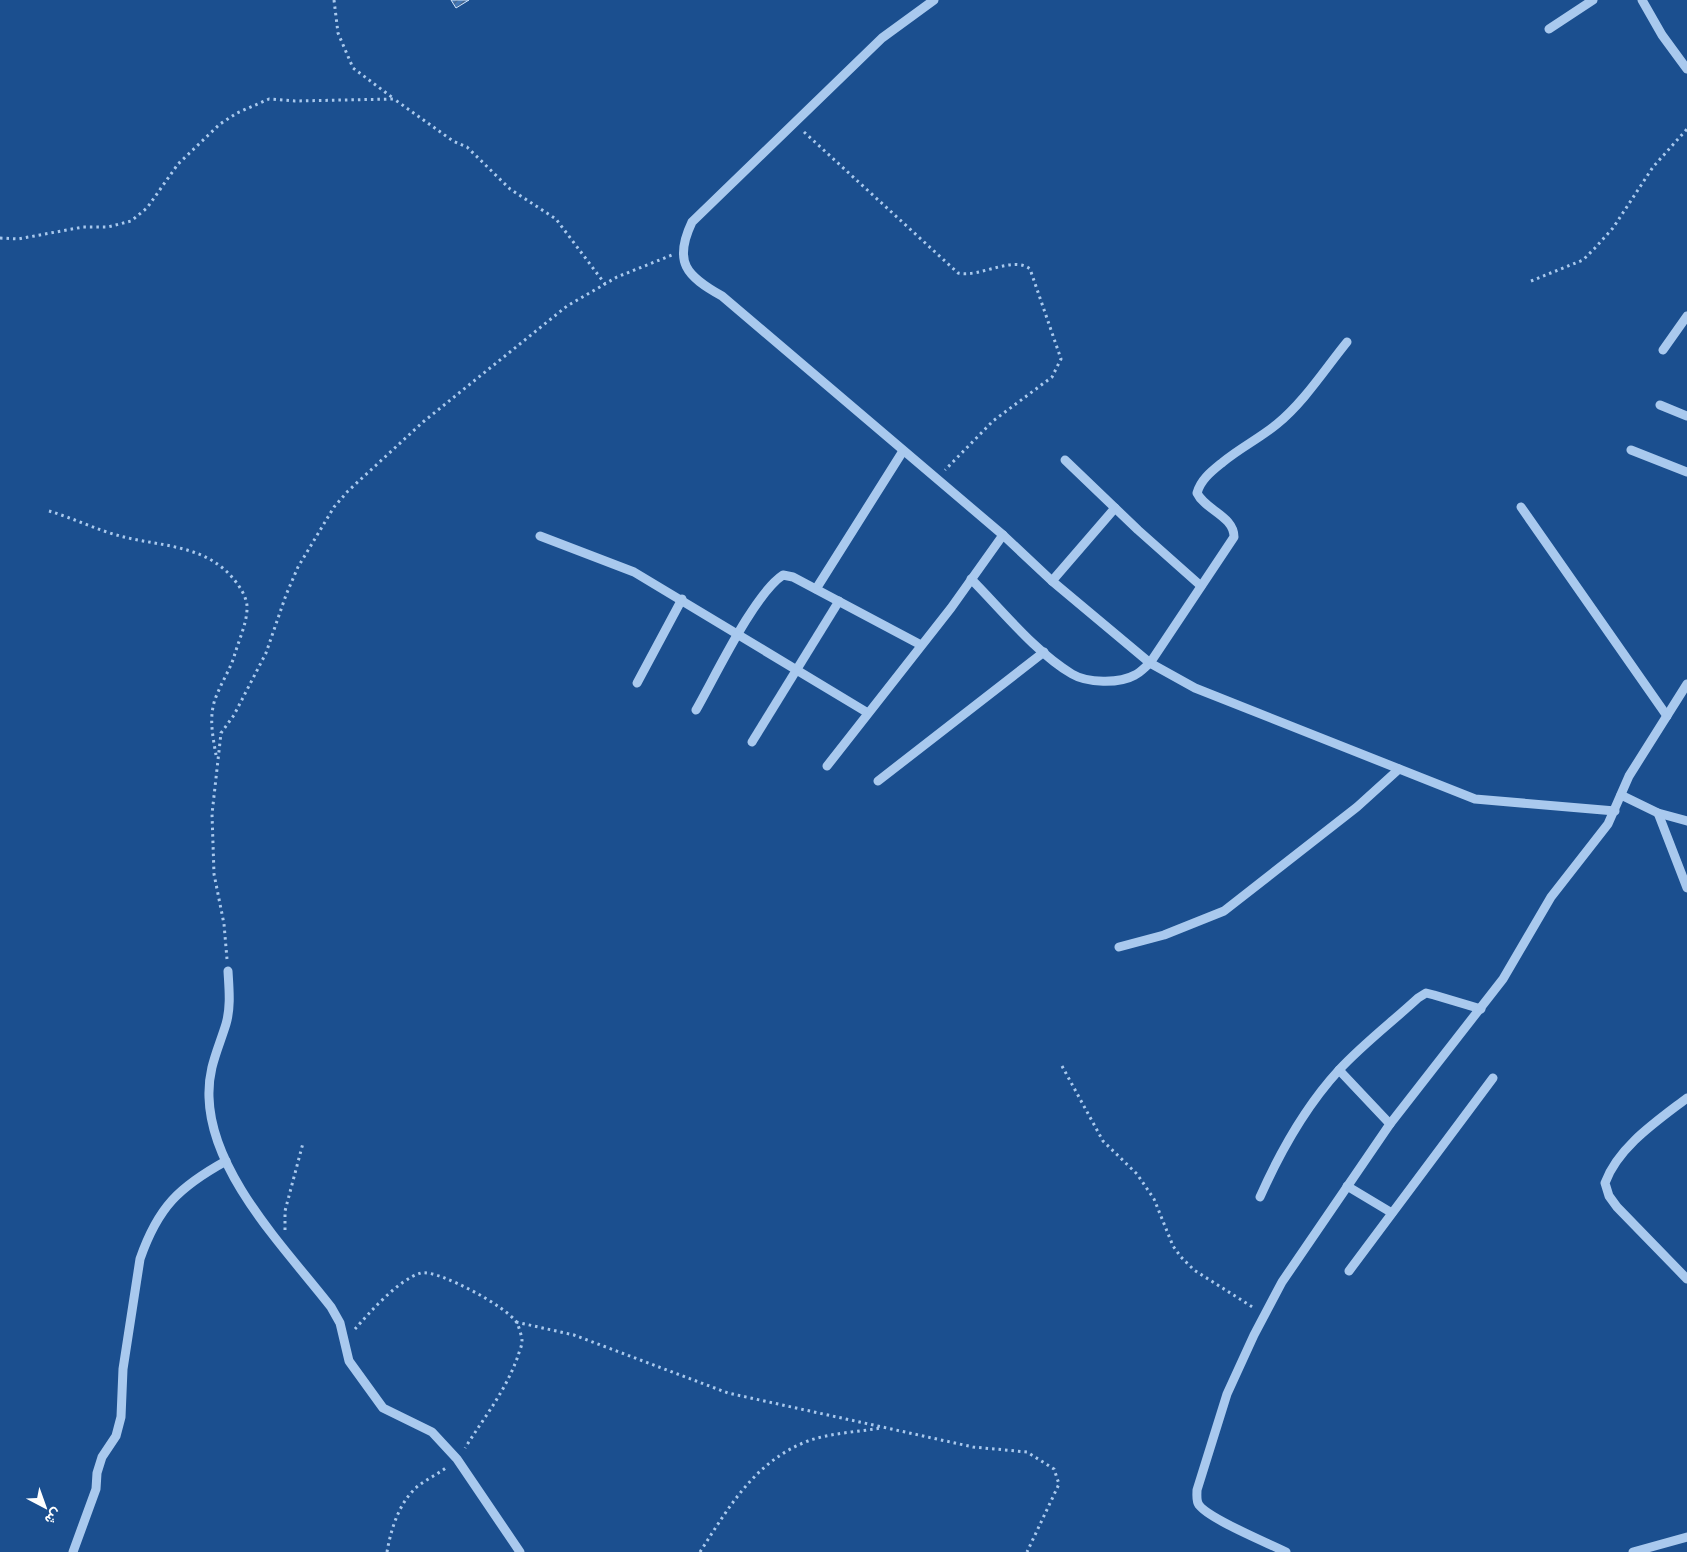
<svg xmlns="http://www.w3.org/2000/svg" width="1687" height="1552" font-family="Overpass,Vazirmatn,sans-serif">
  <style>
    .building { fill: url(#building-hatch); stroke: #cfe3fa }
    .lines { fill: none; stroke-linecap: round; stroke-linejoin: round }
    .path { stroke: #a9c9ee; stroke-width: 3; stroke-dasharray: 2.5 4; stroke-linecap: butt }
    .minor { stroke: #a9c9ee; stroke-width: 9 }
  </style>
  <defs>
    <pattern id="building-hatch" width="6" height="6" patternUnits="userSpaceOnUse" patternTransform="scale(1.25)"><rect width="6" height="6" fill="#4478b7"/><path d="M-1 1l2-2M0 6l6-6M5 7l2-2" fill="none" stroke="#486282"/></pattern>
  </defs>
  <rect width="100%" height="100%" fill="#1b4f8f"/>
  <path class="building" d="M451,0H469L456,8Z"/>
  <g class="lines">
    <g class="path">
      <path d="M334,0L338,33L353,68L393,98"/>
      <path d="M804,132L958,273C980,278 1013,255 1030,269L1061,359L1052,377L993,421L945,470"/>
      <path d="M0,238L18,239L83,227H108L131,221L147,208L178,164L220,124L237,113L269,99L295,101L394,99L453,141L467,147L510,189L556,219L605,284"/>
      <path d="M1531,281L1583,260L1594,249L1613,228L1653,167L1687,129"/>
      <path d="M49,511C73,518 99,531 124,537C165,547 208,545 236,582C242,590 248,600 247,610C246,626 238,642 234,657C230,669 223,680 218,692C208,713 212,732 216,755"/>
      <path d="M227,959L224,924L214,874L212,814L221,733L234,715L266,653L286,595L298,567L334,507L348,491L423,422L567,306L617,277L672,255"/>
      <path d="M1062,1066L1103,1141L1137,1174L1154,1199L1173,1246L1181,1257L1194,1270L1254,1308"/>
      <path d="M285,1230V1211L303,1143"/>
      <path d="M516,1322L574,1335L728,1393L973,1447L1027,1452L1054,1469L1059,1484L1027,1552"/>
      <path d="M355,1329C370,1312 399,1279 421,1273C438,1269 509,1308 517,1323C519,1327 522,1337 522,1341C522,1346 519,1352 518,1356C505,1392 485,1416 465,1448"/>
      <path d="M387,1552C391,1529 399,1502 418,1486C427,1479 438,1474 447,1467"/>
      <path d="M700,1552C729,1507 755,1461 808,1441C830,1433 857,1432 881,1428"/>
    </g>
    <g class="minor">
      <path d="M934,0L882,38L692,222C673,262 686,276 722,296L1003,535L1052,581L1150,663L1195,688L1475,799L1615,811"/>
      <path d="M1642,0L1662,35L1687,69"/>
      <path d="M1549,29L1593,0"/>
      <path d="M1663,350L1687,316"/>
      <path d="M1660,405L1687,416"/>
      <path d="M1631,450L1687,472"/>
      <path d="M1065,460L1138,530L1201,586"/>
      <path d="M1521,507L1667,716"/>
      <path d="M540,536L634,572L868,713"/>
      <path d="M971,579C1001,609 1035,652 1072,674C1087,683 1119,684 1135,675C1141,672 1145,667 1150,663L1234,537C1234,516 1205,510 1197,493C1201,479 1212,471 1223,462C1240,448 1260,438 1277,424C1304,402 1325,369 1347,342"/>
      <path d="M1052,581L1115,508"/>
      <path d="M816,589L903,451"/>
      <path d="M637,683L682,599"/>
      <path d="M696,710C715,677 754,594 783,575L793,577L921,645"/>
      <path d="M752,742L839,601"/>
      <path d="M827,766L951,608L1003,535"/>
      <path d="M878,781L1044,652"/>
      <path d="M1621,795L1658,813L1687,821"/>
      <path d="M1658,813L1687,888"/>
      <path d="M1119,947L1164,935L1224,911L1357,807L1399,769"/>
      <path d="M228,971C229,989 231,1007 226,1024C218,1050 208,1068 209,1097C211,1174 286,1249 331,1307L340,1323L349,1361L383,1408L432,1432L457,1459L520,1552"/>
      <path d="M1339,1070L1390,1124"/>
      <path d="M1687,1098C1657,1121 1618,1147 1605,1183L1609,1196L1617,1207L1687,1279"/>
      <path d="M1347,1186L1392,1213"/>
      <path d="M1260,1197C1280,1152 1305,1107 1339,1070C1363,1044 1392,1022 1418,998L1426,993L1434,995L1481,1009"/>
      <path d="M1349,1271L1493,1078"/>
      <path d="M73,1552L96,1489L97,1473L102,1457L116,1436L121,1417L123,1369L140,1259C158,1207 179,1187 226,1161"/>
      <path d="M1286,1552C1268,1543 1209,1519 1199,1505C1196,1501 1197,1495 1197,1490L1227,1394L1254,1335L1282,1282L1390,1124L1503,979L1551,897L1608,824L1629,776L1687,684"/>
      <path d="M1633,1552L1687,1537"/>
    </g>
  </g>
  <g transform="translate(45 1507) rotate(139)" stroke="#1b4f8f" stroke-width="4" paint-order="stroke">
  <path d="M0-4L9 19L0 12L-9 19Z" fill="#ffffff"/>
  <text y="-8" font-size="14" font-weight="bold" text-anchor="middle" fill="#ffffff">ش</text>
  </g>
</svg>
